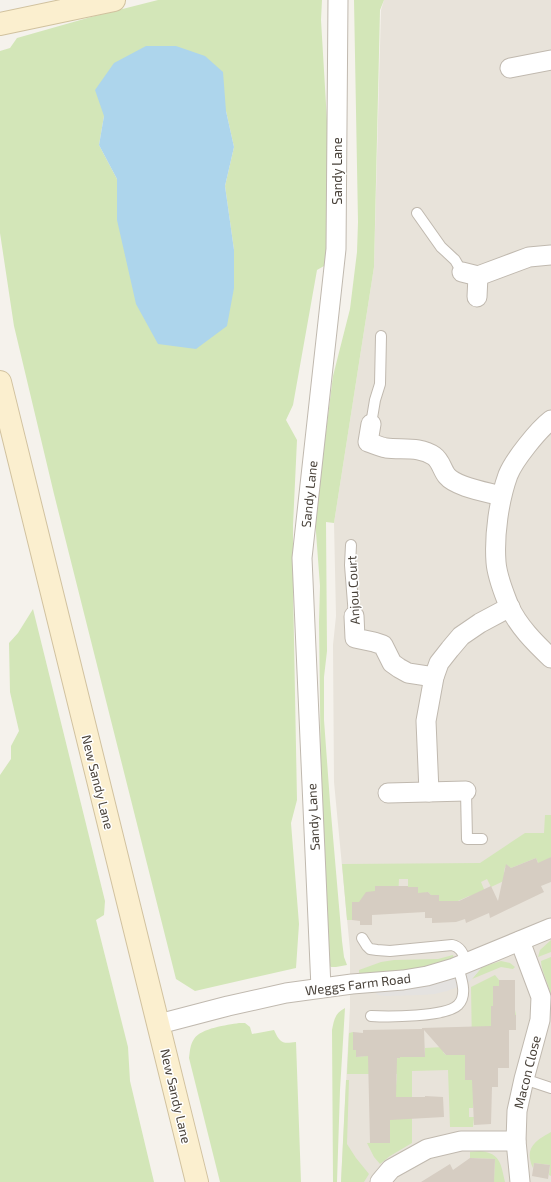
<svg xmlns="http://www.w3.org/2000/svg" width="551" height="1182" font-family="'Exo 2',sans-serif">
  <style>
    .residential { fill: #e8e3da }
    .green { fill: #d3e6b8; fill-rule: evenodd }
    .parking { fill: #e4e2e0 }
    .water { fill: #add5ec }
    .building { fill: #d6cdc2 }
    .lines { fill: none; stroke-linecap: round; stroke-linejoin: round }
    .lane-casing { stroke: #c0b9af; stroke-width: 12 }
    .street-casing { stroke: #c0b9af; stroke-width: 21 }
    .secondary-casing { stroke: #d1c29f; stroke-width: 24 }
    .lane { stroke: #fff; stroke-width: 10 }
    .street { stroke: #fff; stroke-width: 19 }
    .secondary { stroke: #fbefcf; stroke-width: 22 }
    .labels { text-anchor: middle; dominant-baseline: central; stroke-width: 3; stroke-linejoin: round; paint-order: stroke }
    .street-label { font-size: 13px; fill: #49423a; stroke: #fff }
  </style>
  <rect width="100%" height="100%" fill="#f5f2ec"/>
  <path class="residential" d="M384,0H551V1182H341L350,1007V950L334,782L333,645L336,616L334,523L374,267L381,10Z"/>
  <g class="green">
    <path d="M158,0H322L321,20L328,138L330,248L324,266L317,270L293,405L286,420L297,440L293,525V587L297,800L291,823L299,924L296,968L195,991L176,979L54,494L14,326L0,233V51L10,48L17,38L91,17ZM226,111L234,147L225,186L234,250L117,220V179L99,145L104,116Z"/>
    <path d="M354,0H384L380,10L374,267L334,523L326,522L327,651L324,677V720L330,802L342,941L344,957L347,965L336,967H331L327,963L321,783L319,622L320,586L315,519L333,376L350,309L357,252L358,222Z"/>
    <path d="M33,609L105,901L104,915L96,920L128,1047L130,1081L154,1182H0V775L11,759V746L19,731L10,692L9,643L18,633Z"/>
    <path d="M545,815H551V857L539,865L536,858L511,868L508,866L505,867L504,872L508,879L491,887L487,879L481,882L486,894L469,896L449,905L445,901H439L438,895H431L428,892L418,895L408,887V879H399L398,898L390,899V886H375V896L364,902H352V920H347L342,864L480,863L525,833H544Z"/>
    <path d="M551,940V952L538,957L540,950Z"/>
    <path d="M453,955L454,959L423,968L359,975V970L381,962L394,960L438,959Z"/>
    <path d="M551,957V996C549,984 541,971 541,961Z"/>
    <path d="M501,961L510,963L515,967L513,969L501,967L472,979L482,967Z"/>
    <path d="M495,975L499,980V986L493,987V1003L499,1006H491V1011L515,1010L516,1015L491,1016L492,1036L465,1071V1080H473V1108H469V1117H474L473,1127H450L448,1070L412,1071V1143L390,1156L380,1164L374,1157L367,1143L390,1142L388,1086H396L397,1074H347L349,1033L353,1032V1050H356L357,1057L366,1056L365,1052L386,1059L400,1058V1051L414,1057H425V1048L443,1047V1052L446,1055H451L472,1047L471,987Z"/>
    <path d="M345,1008L340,1090L337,1182H333L332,1030C334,1020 335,1013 345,1008Z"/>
    <path d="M239,1023H245L250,1027L252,1034L274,1030C280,1043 282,1044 296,1042L301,1182H220L189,1058C190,1051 190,1045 194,1039C201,1028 227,1025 239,1023Z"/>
    <path d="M346,1080H349L347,1144L356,1158L369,1174L364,1182H341Z"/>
    <path d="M551,1132V1176L549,1175L550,1165L534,1163L533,1168C524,1148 535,1141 551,1132Z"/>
    <path d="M480,1151C501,1153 501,1165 505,1182H492L494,1180L495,1159L470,1158V1152Z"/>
  </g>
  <path class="parking" d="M482,967L472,979L467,983L447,991L435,994L421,995L386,996L378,995L375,992L410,989L438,983Z"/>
  <path class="water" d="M146,46H176L205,56L223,72L226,111L234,147L225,186L234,250V288L227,326L196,349L158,344L136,304L117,220V179L99,145L104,116L95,90L114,63Z"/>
  <g class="building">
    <path d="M551,857V882L541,886L544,892L490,918L489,913L466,923L465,919L456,922L432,923V918H425V912L372,915V925H360V921L352,920V902H359L366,892L375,891V886H408V887H418V893L428,892L431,895H439V901H459L491,886L498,901L506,864L511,868L536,858L538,863Z"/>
    <path d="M499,980H515V1015H516V1030H509V1068H498V1087H492L491,1124L474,1125L472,1080H465V1055H446L424,1030L425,1057H400V1058H397L396,1097H425V1096L443,1097L444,1117L390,1120V1143H370L368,1056L356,1057V1050H353V1032L363,1033V1030L422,1029V1028L491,1026V1006H493V986H499Z"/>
    <path d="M470,1158L495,1159L494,1182H421L450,1164L453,1170Z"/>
    <path d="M534,1163L550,1165L548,1179L532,1176Z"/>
  </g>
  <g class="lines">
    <defs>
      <g id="lane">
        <path d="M417,213L441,247L455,260L462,272"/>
        <path d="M371,424L375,400L380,384L381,336"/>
        <path d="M351,545L350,565L354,616"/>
        <path d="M466,791L467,839H482"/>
        <path d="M362,938L367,946L370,949L377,950L390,951L452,945C461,947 463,954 467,963"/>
        <path d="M371,1016C388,1017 446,1017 458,1005C468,995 461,978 458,967"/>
        <path d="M524,1079L551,1088"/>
      </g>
      <g id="street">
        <path d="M510,68L551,60"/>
        <path d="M462,272L478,276L529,257L551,255"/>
        <path d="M477,297L478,276"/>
        <path d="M551,420C538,430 514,460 508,475C499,500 494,535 496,562C497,577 504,593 509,606C518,626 535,643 551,658"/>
        <path d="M371,424L368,442C374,444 380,447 386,448C402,450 420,446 434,456C441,461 442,470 447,476C456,487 487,492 501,496"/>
        <path d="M354,616L355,638L374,642L383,645L392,663L399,668L408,673L434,677"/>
        <path d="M429,792L426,721L434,677L439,663L450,649L461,636L480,623L510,607"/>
        <path d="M388,793L466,791"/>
        <path d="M520,941L541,997L540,1020L524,1079L517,1111L516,1141L520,1182"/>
        <path d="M321,988L302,558L336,249L338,0"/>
        <path d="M159,1024L228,1006L286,993L352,984L403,980L427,976L454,968L551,928"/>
        <path d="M380,1182L391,1169L427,1149L461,1141H516"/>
      </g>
      <g id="secondary">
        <path d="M0,24L114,0"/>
        <path d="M0,382L197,1182"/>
      </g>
    </defs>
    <use href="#lane" class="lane-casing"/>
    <use href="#street" class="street-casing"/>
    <use href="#secondary" class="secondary-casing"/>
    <use href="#lane" class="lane"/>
    <use href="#street" class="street"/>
    <use href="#secondary" class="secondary"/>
  </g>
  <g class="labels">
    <g class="street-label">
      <text transform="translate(337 171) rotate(-90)">Sandy Lane</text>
      <text transform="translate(309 494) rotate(-84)">Sandy Lane</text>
      <text transform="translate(353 590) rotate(-93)">Anjou Court</text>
      <text transform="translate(98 782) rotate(76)">New Sandy Lane</text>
      <text transform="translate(313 817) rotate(-93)">Sandy Lane</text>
      <text transform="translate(358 984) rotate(-7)">Weggs Farm Road</text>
      <text transform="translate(527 1072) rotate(-76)">Macon Close</text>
      <text transform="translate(176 1096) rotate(77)">New Sandy Lane</text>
    </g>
  </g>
</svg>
